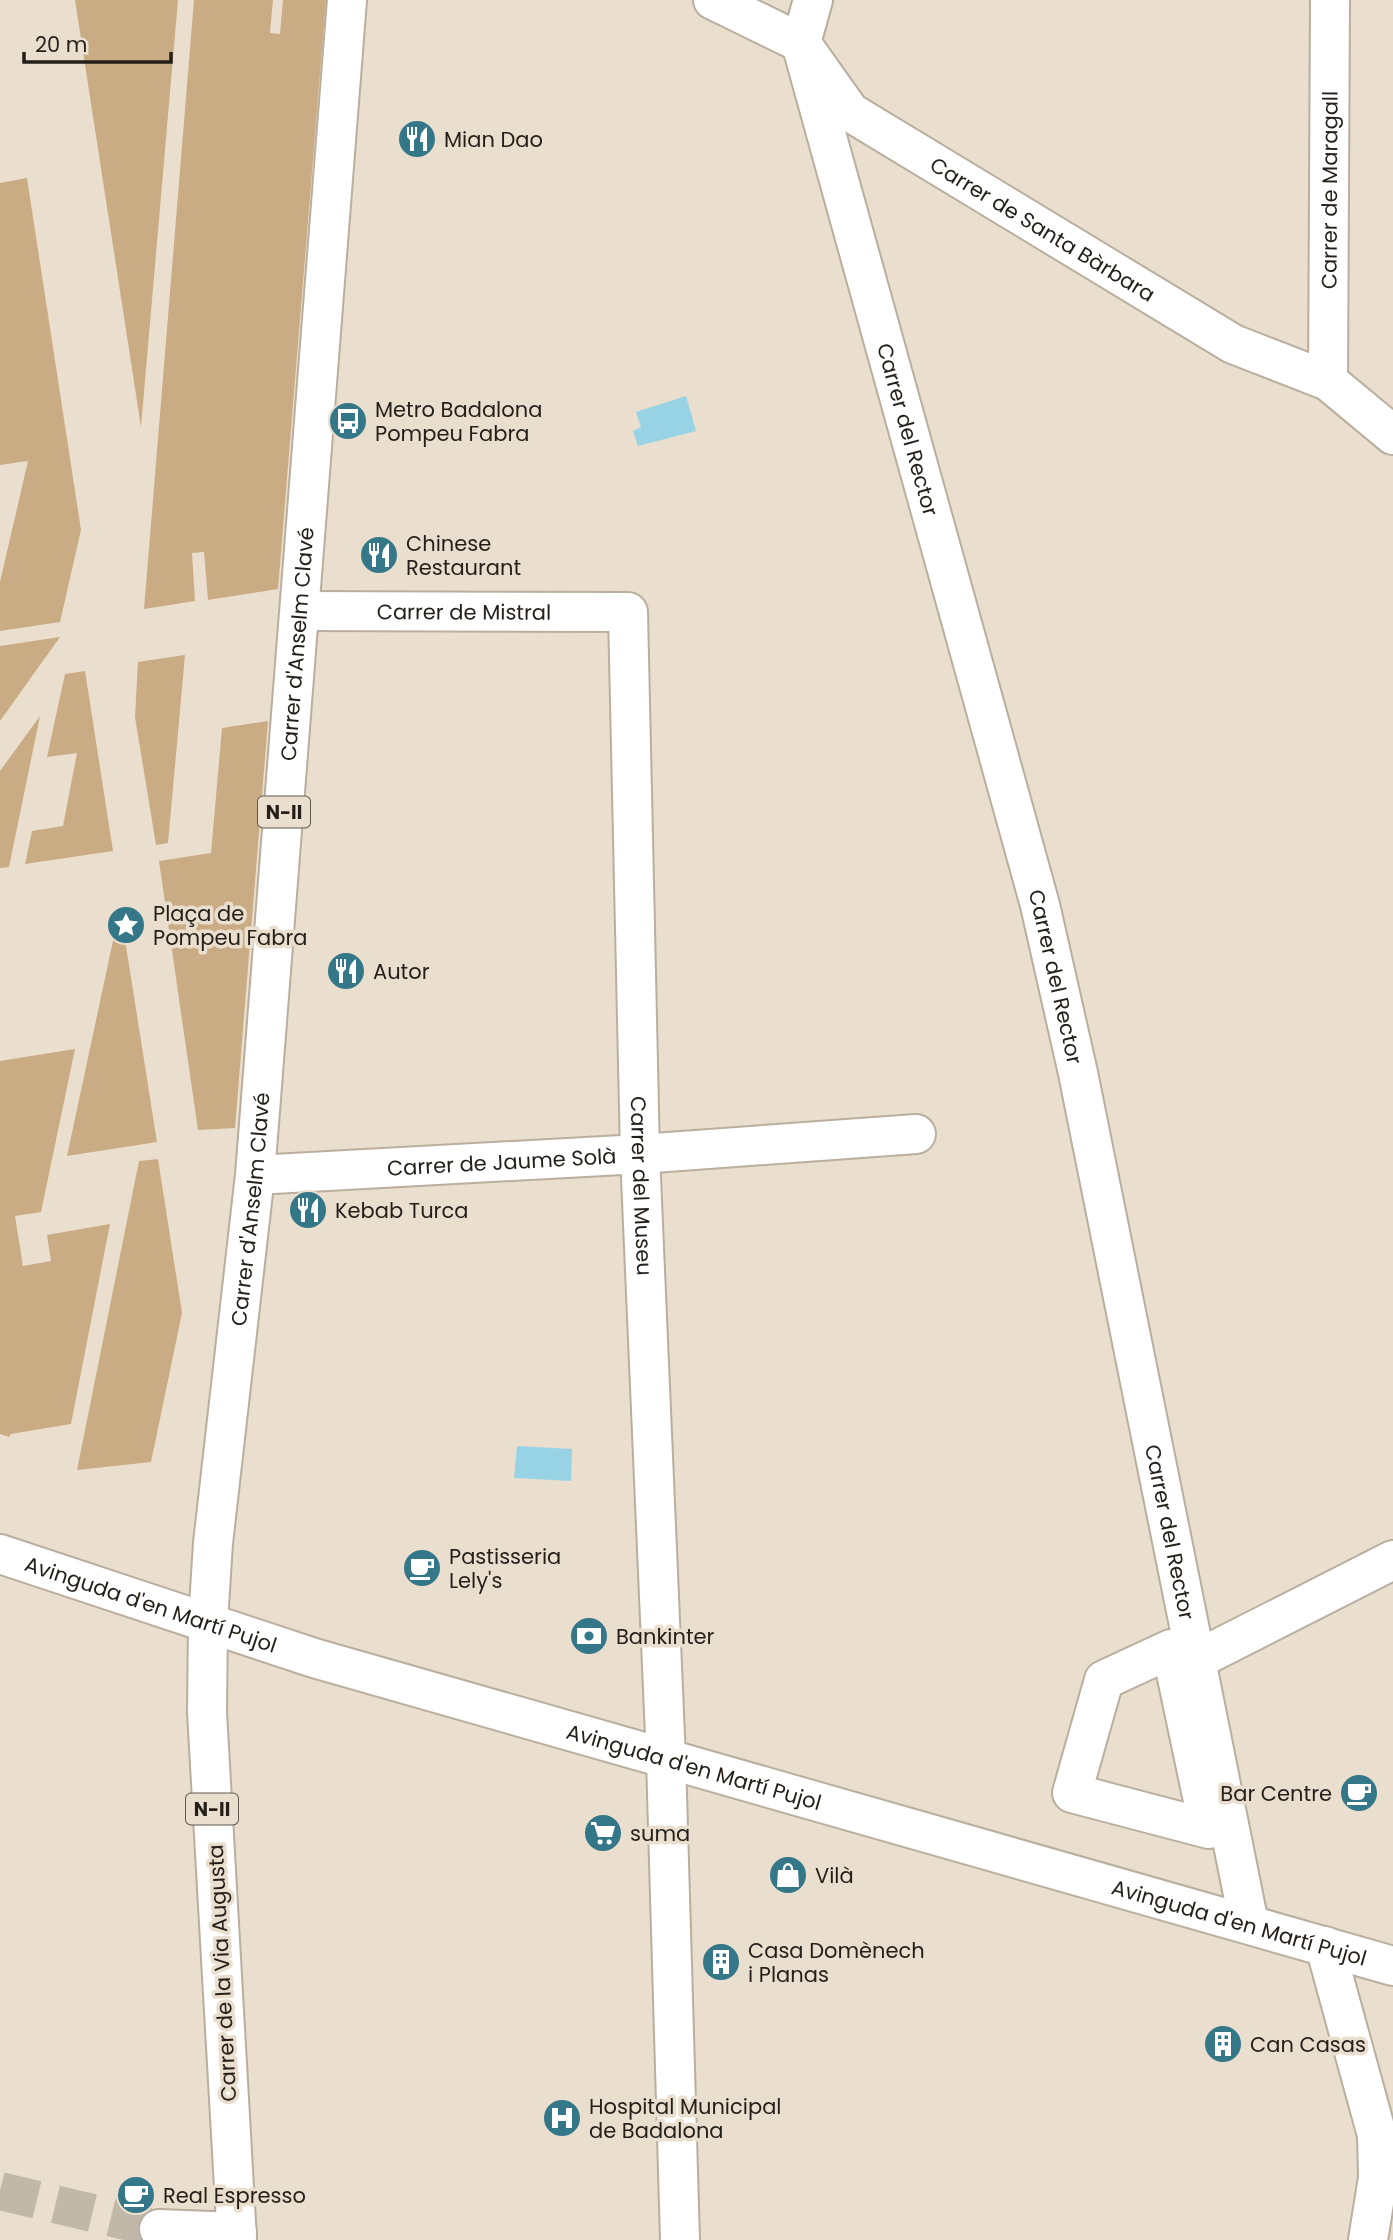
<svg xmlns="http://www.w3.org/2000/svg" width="1393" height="2240" font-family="Poppins,sans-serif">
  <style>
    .green { fill: #caac84 }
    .water { fill: #97d3e4 }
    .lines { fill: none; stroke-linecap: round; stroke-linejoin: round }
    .minor-tunnel { stroke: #c2b8aa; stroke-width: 38; stroke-dasharray: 38 19; stroke-linecap: butt }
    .minor-casing { stroke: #baae9f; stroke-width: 42 }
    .major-casing { stroke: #baae9f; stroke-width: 42 }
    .minor { stroke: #fff; stroke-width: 38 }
    .major { stroke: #fff; stroke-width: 38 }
    .labels { text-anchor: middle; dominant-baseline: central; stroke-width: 7; stroke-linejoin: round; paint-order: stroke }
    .shield { fill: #eadece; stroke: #5f584f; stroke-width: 2 }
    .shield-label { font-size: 19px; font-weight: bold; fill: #241f19 }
    .poi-label { font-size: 21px; fill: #241f19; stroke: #eadece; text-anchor: start }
    .street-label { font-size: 21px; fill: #241f19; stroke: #eadece }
  </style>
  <rect width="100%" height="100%" fill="#eadece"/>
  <g class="green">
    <path d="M75,0H178L141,427Z"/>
    <path d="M194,0H273L270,33L280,34L283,0H326L278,589L208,600L204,552L192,553L195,601L144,609Z"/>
    <path d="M27,178L81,530L60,622L0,631V582L28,461L0,465V183Z"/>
    <path d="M60,637L0,721V646Z"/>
    <path d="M185,655L168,843L156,845L135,717L138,662Z"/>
    <path d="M85,671L113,851L25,864L32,831L63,826L77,753L47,757L65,674Z"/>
    <path d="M40,716L9,867L0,868V771Z"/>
    <path d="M268,721L235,1128L198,1130L159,861L211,853L222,728Z"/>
    <path d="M120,908L157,1142L67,1156Z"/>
    <path d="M75,1049L41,1212L15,1216L23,1266L51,1261L47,1235L110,1224L71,1424L11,1434L9,1437L0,1434V1061Z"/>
    <path d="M158,1159L182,1313L151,1462L77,1470L139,1161Z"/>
  </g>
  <g class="water">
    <path d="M686,396L696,431L638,446L633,431L641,427L636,412Z"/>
    <path d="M517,1446L572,1449L571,1481L514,1478Z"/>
  </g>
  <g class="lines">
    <path class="minor-tunnel" d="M0,2191L159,2229"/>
    <defs>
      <g id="minor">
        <path id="s1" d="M713,0L801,43L850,112L1233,344L1328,381L1393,435"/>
        <path id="s2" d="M801,43L1040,905L1078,1073L1249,1924"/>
        <path d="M801,43L813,0"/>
        <path id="s3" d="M1328,381L1330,0"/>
        <path id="s4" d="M301,611L628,612L640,1154L666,1759L680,2240"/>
        <path id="s5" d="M255,1175L640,1154L916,1134"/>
        <path id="s6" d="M0,1554L314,1658L1393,1966"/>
        <path d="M1171,1649L1209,1829L1072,1793L1104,1680Z"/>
        <path d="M1198,1659L1393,1560"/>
        <path d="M1325,1946L1377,2135L1378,2178L1368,2240"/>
        <path d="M159,2229L237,2232"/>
      </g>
      <g id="major">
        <path id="s7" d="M237,2240L207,1712L208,1622L213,1543L255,1175L347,0"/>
      </g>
    </defs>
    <use href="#minor" class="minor-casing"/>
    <use href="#major" class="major-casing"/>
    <use href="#minor" class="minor"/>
    <use href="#major" class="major"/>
  </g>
  <defs>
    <symbol id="restaurant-disc" viewBox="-11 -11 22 22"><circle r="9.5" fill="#347788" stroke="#eadece"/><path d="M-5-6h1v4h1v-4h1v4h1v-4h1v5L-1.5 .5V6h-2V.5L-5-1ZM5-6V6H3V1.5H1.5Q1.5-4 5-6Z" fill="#fff"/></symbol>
    <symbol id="bus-disc" viewBox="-11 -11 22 22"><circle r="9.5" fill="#347788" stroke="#eadece"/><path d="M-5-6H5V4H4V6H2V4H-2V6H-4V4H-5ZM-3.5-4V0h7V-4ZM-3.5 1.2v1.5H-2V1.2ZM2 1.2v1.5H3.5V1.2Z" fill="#fff"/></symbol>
    <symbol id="sight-disc" viewBox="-11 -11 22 22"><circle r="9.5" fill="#347788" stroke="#eadece"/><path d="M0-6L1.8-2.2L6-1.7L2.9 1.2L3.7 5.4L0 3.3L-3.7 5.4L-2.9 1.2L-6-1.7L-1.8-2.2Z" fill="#fff"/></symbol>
    <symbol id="cafe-disc" viewBox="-11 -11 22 22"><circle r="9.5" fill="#347788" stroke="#eadece"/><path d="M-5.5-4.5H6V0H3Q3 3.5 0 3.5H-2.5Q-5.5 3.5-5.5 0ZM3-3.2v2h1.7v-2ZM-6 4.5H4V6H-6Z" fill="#fff"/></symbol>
    <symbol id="bank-disc" viewBox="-11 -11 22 22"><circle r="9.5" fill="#347788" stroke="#eadece"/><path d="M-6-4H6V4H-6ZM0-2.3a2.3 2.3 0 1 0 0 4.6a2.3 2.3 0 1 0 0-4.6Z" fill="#fff"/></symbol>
    <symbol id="supermarket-disc" viewBox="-11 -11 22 22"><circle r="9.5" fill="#347788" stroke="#eadece"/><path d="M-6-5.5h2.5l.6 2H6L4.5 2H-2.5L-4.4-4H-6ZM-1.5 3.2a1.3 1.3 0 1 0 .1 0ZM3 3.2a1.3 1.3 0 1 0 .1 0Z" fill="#fff"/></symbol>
    <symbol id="shop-disc" viewBox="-11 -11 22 22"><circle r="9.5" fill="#347788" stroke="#eadece"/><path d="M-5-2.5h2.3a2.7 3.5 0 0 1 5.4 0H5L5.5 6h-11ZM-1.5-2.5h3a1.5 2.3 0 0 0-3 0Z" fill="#fff"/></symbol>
    <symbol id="building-disc" viewBox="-11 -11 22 22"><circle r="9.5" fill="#347788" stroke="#eadece"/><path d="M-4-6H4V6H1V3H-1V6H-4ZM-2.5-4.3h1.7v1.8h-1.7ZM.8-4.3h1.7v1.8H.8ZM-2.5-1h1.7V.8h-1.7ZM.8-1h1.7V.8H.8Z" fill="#fff"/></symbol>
    <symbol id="hospital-disc" viewBox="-11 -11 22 22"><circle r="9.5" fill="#347788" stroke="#eadece"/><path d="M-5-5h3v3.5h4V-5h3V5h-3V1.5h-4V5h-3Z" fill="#fff"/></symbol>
  </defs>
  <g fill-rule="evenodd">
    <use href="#restaurant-disc" x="395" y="117" width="44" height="44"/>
    <use href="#bus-disc" x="326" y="399" width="44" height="44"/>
    <use href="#restaurant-disc" x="357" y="533" width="44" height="44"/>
    <use href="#sight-disc" x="104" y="903" width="44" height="44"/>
    <use href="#restaurant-disc" x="324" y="949" width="44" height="44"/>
    <use href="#restaurant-disc" x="286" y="1188" width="44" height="44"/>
    <use href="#cafe-disc" x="400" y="1546" width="44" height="44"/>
    <use href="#bank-disc" x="567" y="1614" width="44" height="44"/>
    <use href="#cafe-disc" x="1337" y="1771" width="44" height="44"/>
    <use href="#supermarket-disc" x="581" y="1811" width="44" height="44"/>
    <use href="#shop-disc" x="766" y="1853" width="44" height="44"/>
    <use href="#building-disc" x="699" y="1940" width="44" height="44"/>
    <use href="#building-disc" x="1201" y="2022" width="44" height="44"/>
    <use href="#hospital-disc" x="540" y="2096" width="44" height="44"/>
    <use href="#cafe-disc" x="114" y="2173" width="44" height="44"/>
  </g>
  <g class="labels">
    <g class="shield">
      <rect x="258" y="796.5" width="52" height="31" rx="5"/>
      <rect x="186" y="1793.5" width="52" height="31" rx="5"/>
    </g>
    <g class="shield-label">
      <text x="284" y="812">N-II</text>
      <text x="212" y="1809">N-II</text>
    </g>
    <g class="poi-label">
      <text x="444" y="139">Mian Dao</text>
      <text x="375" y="409">Metro Badalona<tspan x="375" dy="24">Pompeu Fabra</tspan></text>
      <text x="406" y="543">Chinese<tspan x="406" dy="24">Restaurant</tspan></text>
      <text x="153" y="913">Plaça de<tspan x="153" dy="24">Pompeu Fabra</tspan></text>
      <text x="373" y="971">Autor</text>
      <text x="335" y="1210">Kebab Turca</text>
      <text x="449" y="1556">Pastisseria<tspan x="449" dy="24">Lely's</tspan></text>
      <text x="616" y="1636">Bankinter</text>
      <text x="1332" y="1793" text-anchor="end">Bar Centre</text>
      <text x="630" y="1833">suma</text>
      <text x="815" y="1875">Vilà</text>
      <text x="748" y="1950">Casa Domènech<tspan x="748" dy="24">i Planas</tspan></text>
      <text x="1250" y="2044">Can Casas</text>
      <text x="589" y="2106">Hospital Municipal<tspan x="589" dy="24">de Badalona</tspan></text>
      <text x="163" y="2195">Real Espresso</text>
    </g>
    <g class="street-label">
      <text stroke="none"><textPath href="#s3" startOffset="191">Carrer de Maragall</textPath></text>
      <text stroke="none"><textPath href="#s1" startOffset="408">Carrer de Santa Bàrbara</textPath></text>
      <text stroke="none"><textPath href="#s2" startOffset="401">Carrer del Rector</textPath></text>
      <text stroke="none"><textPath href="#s4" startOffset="163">Carrer de Mistral</textPath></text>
      <text stroke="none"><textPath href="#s7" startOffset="1601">Carrer d'Anselm Clavé</textPath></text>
      <text stroke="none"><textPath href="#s2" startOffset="968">Carrer del Rector</textPath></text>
      <text stroke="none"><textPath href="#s5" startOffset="247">Carrer de Jaume Solà</textPath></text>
      <text stroke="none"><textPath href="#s4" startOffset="901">Carrer del Museu</textPath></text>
      <text stroke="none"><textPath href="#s7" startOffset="1034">Carrer d'Anselm Clavé</textPath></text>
      <text stroke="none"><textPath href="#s2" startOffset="1535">Carrer del Rector</textPath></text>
      <text stroke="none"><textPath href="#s6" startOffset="159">Avinguda d'en Martí Pujol</textPath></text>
      <text stroke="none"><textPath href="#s6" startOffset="726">Avinguda d'en Martí Pujol</textPath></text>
      <text stroke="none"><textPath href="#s6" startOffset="1293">Avinguda d'en Martí Pujol</textPath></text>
      <text transform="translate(222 1973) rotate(-93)">Carrer de la Via Augusta</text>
    </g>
  </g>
  <path d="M24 52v10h147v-10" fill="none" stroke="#241f19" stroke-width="3.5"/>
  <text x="35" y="52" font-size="21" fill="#241f19" stroke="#eadece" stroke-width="5" paint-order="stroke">20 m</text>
</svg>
